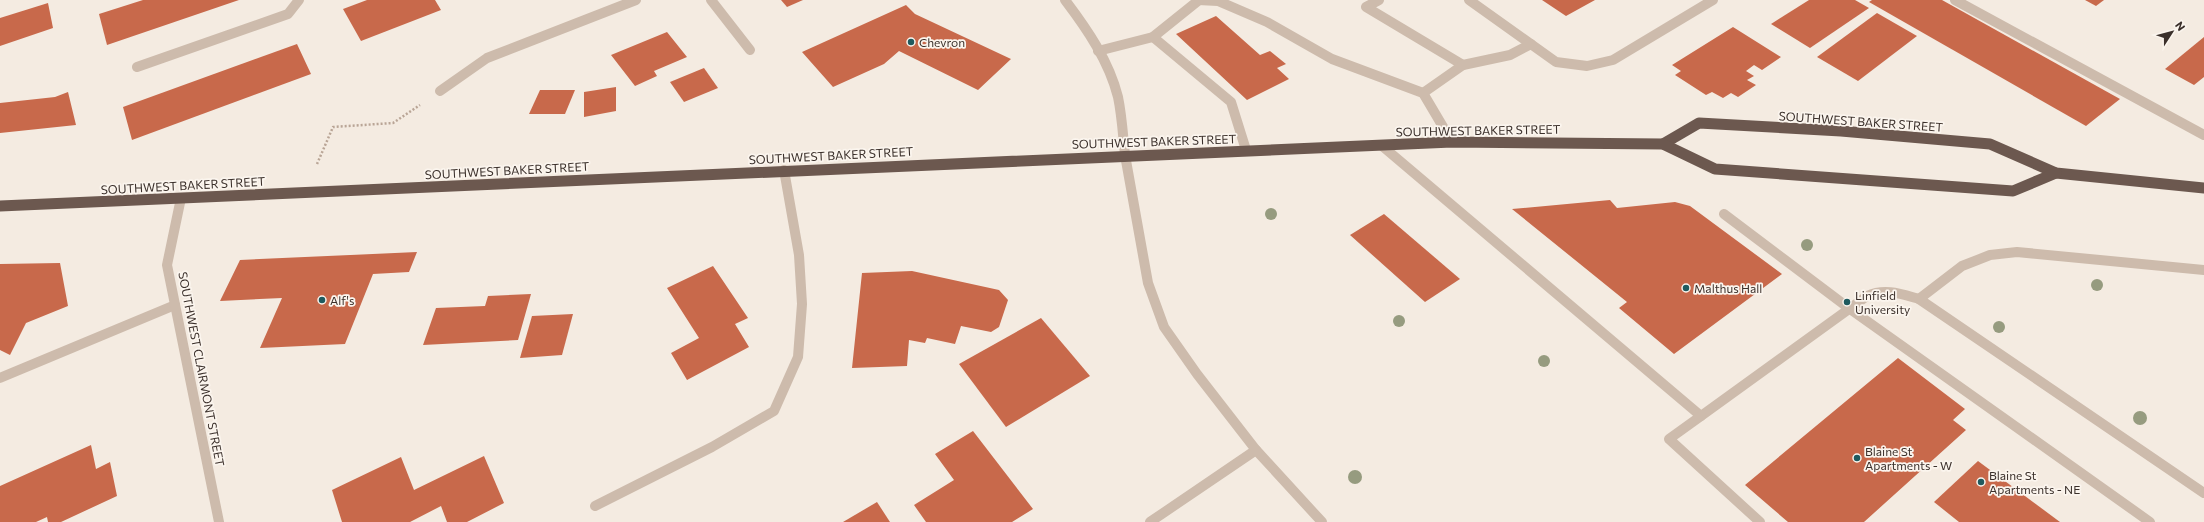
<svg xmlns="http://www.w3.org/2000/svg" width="2204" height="522" font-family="Commissioner,sans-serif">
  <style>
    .building { fill: #c8694b }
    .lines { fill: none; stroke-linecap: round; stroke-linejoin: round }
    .path { stroke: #b9a596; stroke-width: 2.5; stroke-dasharray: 2 2; stroke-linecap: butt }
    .service { stroke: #cdbbac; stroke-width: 10 }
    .minor { stroke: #cdbbac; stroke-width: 10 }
    .tertiary { stroke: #cdbbac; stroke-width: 10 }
    .trunk { stroke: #6c584f; stroke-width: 11 }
    .tree { fill: #969b7f }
    .poi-dot { fill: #1f5a5e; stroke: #fbf5ee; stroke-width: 1.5 }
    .labels { text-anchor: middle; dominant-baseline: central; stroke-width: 3.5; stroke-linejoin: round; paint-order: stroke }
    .poi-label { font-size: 12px; fill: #3b302b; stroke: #fbf5ee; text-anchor: start }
    .street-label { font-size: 12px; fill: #3b302b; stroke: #fbf5ee }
  </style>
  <rect width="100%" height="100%" fill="#f4ebe1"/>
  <g class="building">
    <path d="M143,0H239L107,45L99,14Z"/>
    <path d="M367,0H435L441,10L361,41L343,9Z"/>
    <path d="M781,0H803L787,7Z"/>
    <path d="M1542,0H1595L1566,16Z"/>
    <path d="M1809,0H1855L1869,8L1810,48L1771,24Z"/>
    <path d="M1872,0H1942L2120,99L2086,126L1869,2Z"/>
    <path d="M2085,0H2104L2096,6Z"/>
    <path d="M48,3L53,28L0,46V18Z"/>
    <path d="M906,5L915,14L1011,59L978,90L899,51L884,64L833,87L802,52Z"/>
    <path d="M1877,13L1917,36L1858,81L1817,57Z"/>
    <path d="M1216,16L1260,55L1270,51L1286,64L1277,68L1289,79L1247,100L1176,34Z"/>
    <path d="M1733,27L1781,57L1762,70L1754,65L1746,71L1754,76L1747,80L1756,85L1738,97L1731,93L1723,98L1712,92L1706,95L1675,75L1681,71L1672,65Z"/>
    <path d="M667,32L687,57L654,71L657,76L635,86L611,55Z"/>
    <path d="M2204,37V77L2194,85L2165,69Z"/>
    <path d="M297,44L311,74L132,140L123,107Z"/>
    <path d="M704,68L718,88L684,102L670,82Z"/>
    <path d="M616,87V111L584,117V92Z"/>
    <path d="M540,90H575L565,114H529Z"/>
    <path d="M68,92L76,125L0,133V103L55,97Z"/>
    <path d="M1610,200L1617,208L1675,202L1690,206L1782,274L1674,354L1619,308L1627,302L1512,209Z"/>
    <path d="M1384,214L1460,279L1425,302L1350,235Z"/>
    <path d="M417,252L409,272L373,274L345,344L260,348L282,298L220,301L240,260Z"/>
    <path d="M60,263L68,306L26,323L10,355L0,350V264Z"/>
    <path d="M713,266L748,318L735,324L749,347L687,380L671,353L699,338L667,288Z"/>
    <path d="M912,271L999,290L1008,300L999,327L991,332L961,326L955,344L927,338L925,343L909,340L907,366L852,368L862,273Z"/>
    <path d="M531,294L518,340L423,345L436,308L485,306L488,296Z"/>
    <path d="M573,314L562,355L520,358L532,316Z"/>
    <path d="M1041,318L1090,376L1006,427L959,364Z"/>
    <path d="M1898,358L1965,409L1953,420L1966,430L1864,522H1788L1745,485Z"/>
    <path d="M973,431L1033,509L1012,522H926L914,505L954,480L935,454Z"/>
    <path d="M91,445L96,469L110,462L117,496L61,522H48L47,517L36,522H0V486Z"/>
    <path d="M484,456L504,503L467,522H447L441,506L410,522H342L332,490L401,457L414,490Z"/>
    <path d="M1978,461L2060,522H1959L1934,502Z"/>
    <path d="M877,502L890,522H843Z"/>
  </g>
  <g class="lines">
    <path class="path" d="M317,164L333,127L393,123L420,105"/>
    <g class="service">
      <path d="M1198,0L1218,1L1267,22L1332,59L1423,93L1452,142"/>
      <path d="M1379,0L1366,7L1463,65"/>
      <path d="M1955,0L2204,135"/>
      <path d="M1153,37L1231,102L1246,150"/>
      <path d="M1098,51L1153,37L1199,0"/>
      <path d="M137,67L288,14L299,0"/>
      <path d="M1423,93L1463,65L1510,55L1531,44"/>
      <path d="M1381,145L1701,416L1867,296C1885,288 1901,294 1919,299"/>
      <path d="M1724,214L1850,309L2150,522"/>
      <path d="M2204,270L2017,252L1990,255L1962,266L1919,299L2204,493"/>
      <path d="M0,378L175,305"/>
      <path d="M1701,416L1669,439L1760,522"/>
      <path d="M595,506L712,447L774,411L798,357L802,304L799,255L784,170"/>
    </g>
    <g class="minor">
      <path d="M711,0L750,50"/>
      <path d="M1065,0C1087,29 1109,61 1118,97C1122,116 1123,136 1125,155"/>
      <path d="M1469,0L1556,62L1587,66L1613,60L1713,0"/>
      <path d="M440,91L487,58L636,0"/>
      <path d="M181,198L167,265L219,522"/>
      <path d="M1150,522L1256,450"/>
    </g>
    <path class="tertiary" d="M1125,155L1148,283L1164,327L1197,374L1256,450L1322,522"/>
    <g class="trunk">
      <path d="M1663,144L1699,123L1841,131L1990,144L2056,173L2204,188"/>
      <path d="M0,206L1452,142L1663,144L1715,169L2013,191L2056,173"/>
    </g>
  </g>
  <g class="tree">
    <circle cx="1271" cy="214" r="6"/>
    <circle cx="1807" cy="245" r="6"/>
    <circle cx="2097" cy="285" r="6"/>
    <circle cx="1399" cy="321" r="6"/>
    <circle cx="1999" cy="327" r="6"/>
    <circle cx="1544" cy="361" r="6"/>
    <circle cx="2140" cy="418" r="7"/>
    <circle cx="1355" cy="477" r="7"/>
  </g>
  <g class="poi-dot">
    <circle cx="911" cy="42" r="4"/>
    <circle cx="1686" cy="288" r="4"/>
    <circle cx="322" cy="300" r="4"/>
    <circle cx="1847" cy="302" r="4"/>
    <circle cx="1857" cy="458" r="4"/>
    <circle cx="1981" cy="482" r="4"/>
  </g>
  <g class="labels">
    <g class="poi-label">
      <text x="919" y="42">Chevron</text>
      <text x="1694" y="288">Malthus Hall</text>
      <text x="1855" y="295">Linfield<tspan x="1855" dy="14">University</tspan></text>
      <text x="330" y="300">Alf's</text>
      <text x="1865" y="451">Blaine St<tspan x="1865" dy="14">Apartments - W</tspan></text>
      <text x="1989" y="475">Blaine St<tspan x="1989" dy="14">Apartments - NE</tspan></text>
    </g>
    <g class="street-label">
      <text transform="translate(1861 121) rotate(4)">SOUTHWEST BAKER STREET</text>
      <text transform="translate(1478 130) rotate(-1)">SOUTHWEST BAKER STREET</text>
      <text transform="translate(1154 141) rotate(-2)">SOUTHWEST BAKER STREET</text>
      <text transform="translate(831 155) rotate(-3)">SOUTHWEST BAKER STREET</text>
      <text transform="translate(507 170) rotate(-3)">SOUTHWEST BAKER STREET</text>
      <text transform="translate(183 185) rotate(-3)">SOUTHWEST BAKER STREET</text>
      <text transform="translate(202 369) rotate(79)">SOUTHWEST CLAIRMONT STREET</text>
    </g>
  </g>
  <g transform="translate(2172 32) rotate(54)" stroke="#fbf5ee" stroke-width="3" paint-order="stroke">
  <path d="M0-3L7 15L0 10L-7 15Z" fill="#3b302b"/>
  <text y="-6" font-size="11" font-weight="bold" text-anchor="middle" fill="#3b302b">N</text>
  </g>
</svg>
